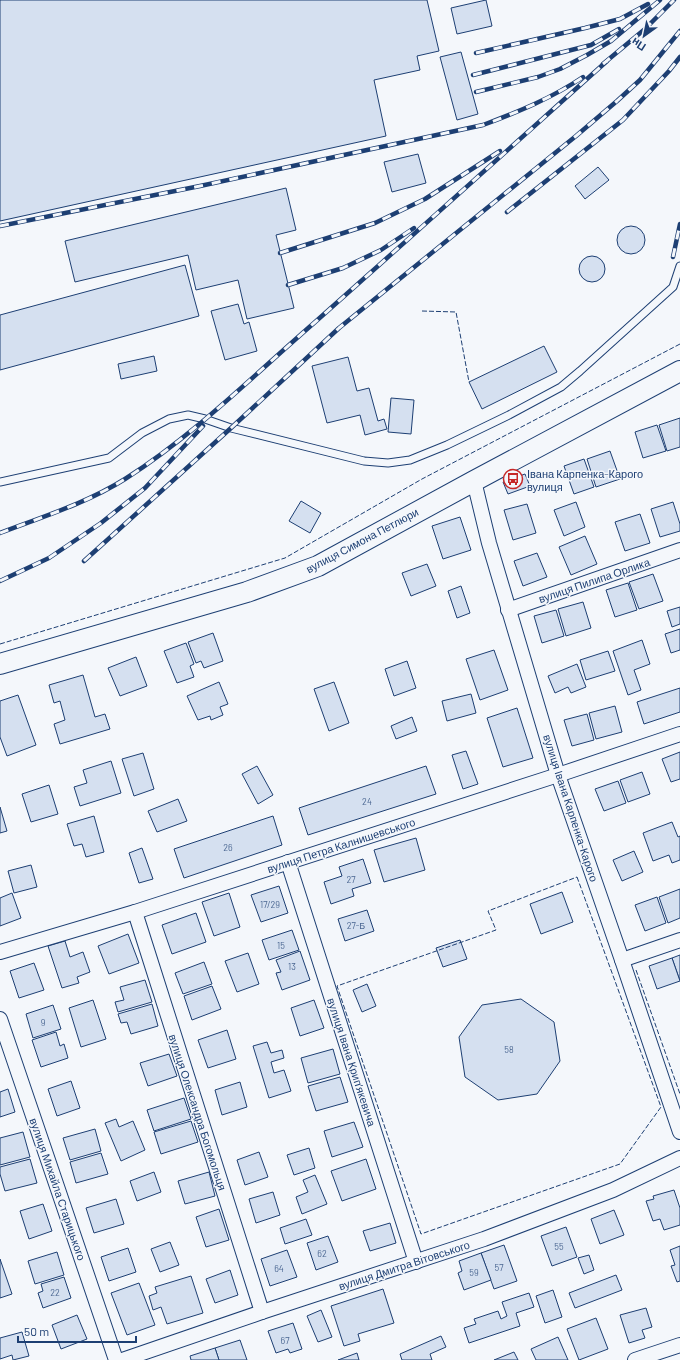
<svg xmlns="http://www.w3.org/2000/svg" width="680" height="1360" font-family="Barlow,sans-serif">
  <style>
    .building { fill: #d5e0f0; stroke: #1d3f73 }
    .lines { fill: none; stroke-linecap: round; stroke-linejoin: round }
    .service-casing { stroke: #1d3f73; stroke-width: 9 }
    .minor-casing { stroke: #1d3f73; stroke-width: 16 }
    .secondary-casing { stroke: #1d3f73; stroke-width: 22 }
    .service { stroke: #f4f7fb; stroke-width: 7 }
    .minor { stroke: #f4f7fb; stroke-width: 14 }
    .secondary { stroke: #f4f7fb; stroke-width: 20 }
    .rail-casing { stroke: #1d3f73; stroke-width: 4.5 }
    .rail { stroke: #f4f7fb; stroke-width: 3; stroke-dasharray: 9; stroke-linecap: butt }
    .fence { stroke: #1d3f73; stroke-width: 1; stroke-dasharray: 5 2; stroke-linecap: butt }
    .labels { text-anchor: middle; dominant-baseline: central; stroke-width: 3; stroke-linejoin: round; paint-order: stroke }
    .number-label { font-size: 9px; fill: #4b6792 }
    .poi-label { font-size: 11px; fill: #1d3f73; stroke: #f4f7fb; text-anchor: start }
    .street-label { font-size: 11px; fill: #1d3f73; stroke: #f4f7fb }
  </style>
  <rect width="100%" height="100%" fill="#f4f7fb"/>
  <g class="building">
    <path d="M0,0H427L439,51L417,56L420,70L374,80L386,136L0,221Z"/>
    <path d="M486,0L492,26L457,34L451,8Z"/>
    <path d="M461,52L478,114L457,120L440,57Z"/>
    <path d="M418,154L426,183L392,192L384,162Z"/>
    <path d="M598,167L609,180L585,199L575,186Z"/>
    <path d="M286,188L296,230L276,235L294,308L247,319L238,280L196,290L188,255L75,282L65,241Z"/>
    <circle cx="631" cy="240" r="14"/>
    <circle cx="592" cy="269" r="13"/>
    <path d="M185,265L199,316L0,370V315Z"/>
    <path d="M238,304L244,324L249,322L257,351L225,360L211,311Z"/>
    <path d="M544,346L557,372L482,409L469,382Z"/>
    <path d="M154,356L157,371L121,379L118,364Z"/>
    <path d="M348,357L357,391L369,388L378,421L384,419L387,429L365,435L360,415L327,423L312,366Z"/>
    <path d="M391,398L414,400L411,434L388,432Z"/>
    <path d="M680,418V447L667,451L659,425Z"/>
    <path d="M657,425L666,451L643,458L635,432Z"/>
    <path d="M610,451L620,479L596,487L587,459Z"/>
    <path d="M584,459L594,487L574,494L564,466Z"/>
    <path d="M525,474L530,486L508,494L503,482Z"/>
    <path d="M301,501L321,513L310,533L289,521Z"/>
    <path d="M576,502L585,527L564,536L554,510Z"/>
    <path d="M673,502L680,524V531L660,537L651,509Z"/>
    <path d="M527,504L536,533L513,540L504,510Z"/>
    <path d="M640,514L650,543L625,551L615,522Z"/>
    <path d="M460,517L471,550L443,559L432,526Z"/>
    <path d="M585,536L597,564L571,575L559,547Z"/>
    <path d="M537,553L547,577L523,586L514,561Z"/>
    <path d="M427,564L436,586L411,596L402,573Z"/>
    <path d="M653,574L663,601L639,609L629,582Z"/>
    <path d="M628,583L637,610L615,617L606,590Z"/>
    <path d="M461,586L470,613L457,618L448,591Z"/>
    <path d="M583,602L591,628L566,636L558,609Z"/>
    <path d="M680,607V624L672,627L667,611Z"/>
    <path d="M556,610L564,636L542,643L534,616Z"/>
    <path d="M680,629V650L671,653L665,634Z"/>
    <path d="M213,633L223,661L204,668L201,661L196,663L188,642Z"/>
    <path d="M642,640L650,664L634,670L641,690L628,695L613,651Z"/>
    <path d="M186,643L194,664L190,666L194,677L177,683L164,651Z"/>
    <path d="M494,650L508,690L480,700L466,659Z"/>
    <path d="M608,651L615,671L586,680L580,660Z"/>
    <path d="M136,657L147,686L120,696L108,668Z"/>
    <path d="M407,661L416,688L394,696L385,669Z"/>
    <path d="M577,664L586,687L571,693L568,687L555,693L548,676Z"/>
    <path d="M83,675L95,717L105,714L110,729L60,744L54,724L65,720L60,701L54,703L49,685Z"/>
    <path d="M219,682L228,704L220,707L223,715L211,720L210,716L198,720L187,696Z"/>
    <path d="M334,682L349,723L329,731L314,689Z"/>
    <path d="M680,688V712L644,724L637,702Z"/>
    <path d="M471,694L476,713L447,721L442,701Z"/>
    <path d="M18,695L36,745L7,756L0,737V701Z"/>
    <path d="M615,706L622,732L596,739L589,713Z"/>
    <path d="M517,708L533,758L503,767L487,718Z"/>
    <path d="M587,714L594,740L572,746L564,720Z"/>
    <path d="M412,717L417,731L396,739L391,726Z"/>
    <path d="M466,751L478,784L463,789L452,755Z"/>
    <path d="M680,752V779L671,782L662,759Z"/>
    <path d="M143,753L154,789L134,796L122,759Z"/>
    <path d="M111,761L121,793L80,806L74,787L87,783L83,770Z"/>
    <path d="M257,766L273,795L258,804L242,774Z"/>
    <path d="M426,766L436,794L308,835L299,808Z"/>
    <path d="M642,772L650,794L628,802L620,780Z"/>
    <path d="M618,781L626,803L604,811L595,789Z"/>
    <path d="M49,785L58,814L31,822L22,794Z"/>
    <path d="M178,799L187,821L157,832L148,811Z"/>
    <path d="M0,807L7,831L0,833Z"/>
    <path d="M94,816L104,852L86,857L82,844L74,846L67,824Z"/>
    <path d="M273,816L282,845L184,878L174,849Z"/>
    <path d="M672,822L678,837L680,836V860L672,863L669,855L653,861L643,833Z"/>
    <path d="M416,838L425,870L384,882L374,850Z"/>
    <path d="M142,848L153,879L139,883L129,853Z"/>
    <path d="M634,851L643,872L622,881L613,860Z"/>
    <path d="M363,859L371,883L352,889L354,896L331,904L324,882L342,876L339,867Z"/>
    <path d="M31,865L37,887L14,893L8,871Z"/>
    <path d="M279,886L288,913L261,922L251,895Z"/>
    <path d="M680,889V918L668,923L659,897Z"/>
    <path d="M562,892L573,922L541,934L530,904Z"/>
    <path d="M12,893L21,918L0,926V898Z"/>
    <path d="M229,893L240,927L214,936L202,902Z"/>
    <path d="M657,897L666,923L645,931L635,905Z"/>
    <path d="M367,910L374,931L345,941L338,919Z"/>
    <path d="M196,913L206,942L172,954L162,925Z"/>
    <path d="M292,930L299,950L269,960L262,940Z"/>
    <path d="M128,934L139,963L109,974L98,946Z"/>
    <path d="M460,940L467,959L443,967L436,948Z"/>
    <path d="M65,941L70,957L83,952L90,972L77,977L79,983L62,988L48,946Z"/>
    <path d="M300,951L310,980L282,990L276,973L281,972L276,960Z"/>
    <path d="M248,953L259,984L237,992L225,961Z"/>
    <path d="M680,955V981L672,958Z"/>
    <path d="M672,958L680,981L657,989L649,966Z"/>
    <path d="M204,962L212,984L183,994L175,973Z"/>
    <path d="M34,963L44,990L19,998L10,971Z"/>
    <path d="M145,980L152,1002L118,1012L115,1002L124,1000L120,987Z"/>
    <path d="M367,984L376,1006L362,1012L353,990Z"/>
    <path d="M212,986L221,1009L192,1020L184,996Z"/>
    <path d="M521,999L554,1022L560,1061L537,1094L498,1100L465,1077L459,1037L482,1005Z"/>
    <path d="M93,1000L106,1039L81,1047L69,1008Z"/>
    <path d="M314,1000L324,1028L300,1036L291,1008Z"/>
    <path d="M152,1004L158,1026L131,1034L127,1022L121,1023L118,1014Z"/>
    <path d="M53,1005L61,1029L33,1038L26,1014Z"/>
    <path d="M227,1030L236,1059L208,1068L198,1040Z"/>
    <path d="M56,1032L60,1046L64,1044L68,1058L41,1067L32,1040Z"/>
    <path d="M267,1042L271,1053L282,1050L284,1058L271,1062L274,1073L284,1070L291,1091L269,1098L253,1046Z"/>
    <path d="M333,1049L340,1074L308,1083L301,1058Z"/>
    <path d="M169,1054L177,1076L148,1086L140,1063Z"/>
    <path d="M340,1077L348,1102L316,1111L308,1086Z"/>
    <path d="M71,1081L80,1108L57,1116L48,1089Z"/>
    <path d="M240,1082L247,1107L222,1115L215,1090Z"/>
    <path d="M8,1089L15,1112L0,1117V1092Z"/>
    <path d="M184,1098L191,1119L154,1131L147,1110Z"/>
    <path d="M116,1119L119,1127L133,1121L145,1150L121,1161L105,1123Z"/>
    <path d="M191,1121L198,1142L161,1154L154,1132Z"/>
    <path d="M354,1122L363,1147L332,1157L324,1131Z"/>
    <path d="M95,1129L101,1151L70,1160L63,1138Z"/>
    <path d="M23,1132L30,1157L0,1165V1138Z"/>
    <path d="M309,1148L315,1168L294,1175L287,1155Z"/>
    <path d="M259,1152L268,1177L245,1185L237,1160Z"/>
    <path d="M101,1153L108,1174L76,1183L70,1162Z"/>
    <path d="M30,1159L37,1183L5,1191L0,1174V1167Z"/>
    <path d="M366,1159L376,1189L342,1201L331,1171Z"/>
    <path d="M154,1172L161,1192L137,1201L130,1181Z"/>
    <path d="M209,1172L215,1196L185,1204L178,1181Z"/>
    <path d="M315,1175L327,1204L302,1214L296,1197L308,1192L303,1180Z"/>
    <path d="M674,1190L680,1208V1225L664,1230L660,1219L653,1221L646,1201L654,1199L653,1196Z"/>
    <path d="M273,1192L280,1215L256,1223L249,1199Z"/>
    <path d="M116,1199L124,1224L94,1233L86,1208Z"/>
    <path d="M43,1204L52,1231L29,1239L20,1211Z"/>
    <path d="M219,1209L229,1240L206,1247L196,1217Z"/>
    <path d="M614,1210L624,1235L600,1244L591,1219Z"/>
    <path d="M306,1219L312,1235L285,1244L280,1228Z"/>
    <path d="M390,1223L396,1243L370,1251L363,1231Z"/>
    <path d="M566,1227L577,1257L552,1266L541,1236Z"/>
    <path d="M328,1236L338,1262L316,1270L307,1243Z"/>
    <path d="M170,1242L179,1265L160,1272L151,1249Z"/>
    <path d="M504,1245L517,1281L494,1289L481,1253Z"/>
    <path d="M680,1246V1281L677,1282L671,1266L675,1265L670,1250Z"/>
    <path d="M128,1248L136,1272L109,1281L101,1257Z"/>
    <path d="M287,1250L297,1277L270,1286L261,1259Z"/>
    <path d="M57,1252L64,1275L35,1284L28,1261Z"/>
    <path d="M481,1253L491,1280L464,1290L458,1273L462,1271L459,1261Z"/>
    <path d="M589,1255L594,1270L584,1274L578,1258Z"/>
    <path d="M0,1259L12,1294L0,1298Z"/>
    <path d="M230,1270L238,1295L215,1303L206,1279Z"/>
    <path d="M616,1275L622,1290L575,1308L569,1293Z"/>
    <path d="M191,1276L203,1313L167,1324L161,1307L153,1310L149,1296L157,1293L155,1287Z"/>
    <path d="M64,1277L71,1298L43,1308L38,1293L43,1291L41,1284Z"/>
    <path d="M139,1283L155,1325L127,1335L111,1293Z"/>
    <path d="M383,1289L394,1323L358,1334L360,1341L344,1346L331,1306Z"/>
    <path d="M553,1290L562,1317L545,1323L536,1296Z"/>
    <path d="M529,1293L534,1307L516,1313L520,1326L469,1343L464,1328L476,1324L474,1319L498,1311L501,1319L507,1316L502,1302Z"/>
    <path d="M646,1308L652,1327L642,1330L645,1338L629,1343L620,1315Z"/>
    <path d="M321,1310L332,1337L318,1342L307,1316Z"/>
    <path d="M77,1315L87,1339L61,1349L52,1325Z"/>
    <path d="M596,1318L608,1349L579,1360L567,1329Z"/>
    <path d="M293,1323L302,1349L290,1353L288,1349L276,1353L268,1331Z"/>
    <path d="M22,1332L29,1356L13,1360L12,1355L0,1359V1338Z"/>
    <path d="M441,1336L446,1347L430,1354L432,1360H402L400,1354Z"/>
    <path d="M558,1337L568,1360H536L531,1349Z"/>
    <path d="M240,1340L247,1360H219L215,1348Z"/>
    <path d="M215,1348L219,1360H191L190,1356Z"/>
    <path d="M514,1352L518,1360H494Z"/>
    <path d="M357,1353L359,1360H338Z"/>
  </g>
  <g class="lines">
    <defs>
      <path id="service" d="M0,482L109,458L142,433L169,419L188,415L205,419L231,428L364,461L388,463L410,460L447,445L509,415L561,387L580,371L673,287L680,266"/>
      <g id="minor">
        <path d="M474,481L489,543L558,775L622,960L680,1132"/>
        <path d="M508,610L680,550"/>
        <path d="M288,862L416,1262"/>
        <path d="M135,912L262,1312"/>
        <path d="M0,952L135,912L558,775L680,734"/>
        <path d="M622,960L680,940"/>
        <path d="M0,1019L116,1360"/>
        <path d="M122,1360L262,1312L484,1239L613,1190L680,1158"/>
        <path d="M635,1360L680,1345"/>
      </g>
      <path id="secondary" d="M0,664L247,592L318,566L474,481L680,371"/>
    </defs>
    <use href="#service" class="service-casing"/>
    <use href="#minor" class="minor-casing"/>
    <use href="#secondary" class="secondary-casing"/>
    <use href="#service" class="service"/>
    <use href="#minor" class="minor"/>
    <use href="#secondary" class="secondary"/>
    <defs>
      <g id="rail">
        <path d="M476,53L585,28L620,19L648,4"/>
        <path d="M603,64L645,29L674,0"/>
        <path d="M473,75L591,45L619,29"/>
        <path d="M476,92L538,77L560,69L587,55L611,41L660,0"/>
        <path d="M507,212L623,120L669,71L680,57"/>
        <path d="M0,226L200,186L483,125C518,112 552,98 583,77"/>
        <path d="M280,253L375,223L425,199L500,151"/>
        <path d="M673,257L680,224"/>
        <path d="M288,285L343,268L381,250L414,228"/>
        <path d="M0,533C42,517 87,503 125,479C194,435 253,376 314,323C412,236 510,148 607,61"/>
        <path d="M84,561L231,428L339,328L576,136L617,101L640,80L680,31"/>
        <path d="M0,581L49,558L101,523L145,488L203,426"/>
      </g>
    </defs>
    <use href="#rail" class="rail-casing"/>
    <use href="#rail" class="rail"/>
    <g class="fence">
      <path d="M422,311L456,312L469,382"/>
      <path d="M0,644L285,558L422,479L680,344"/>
      <path d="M577,877L661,1107L620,1164L421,1234L337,986L496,930L488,911Z"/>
      <path d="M636,970L680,1094"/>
    </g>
  </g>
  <defs>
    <symbol id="bus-ring" viewBox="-11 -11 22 22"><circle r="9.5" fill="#f4f7fb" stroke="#c62828" stroke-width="1.5"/><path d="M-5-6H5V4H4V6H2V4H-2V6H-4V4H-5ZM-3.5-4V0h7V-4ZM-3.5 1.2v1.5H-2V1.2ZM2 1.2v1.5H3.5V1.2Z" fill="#c62828"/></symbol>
  </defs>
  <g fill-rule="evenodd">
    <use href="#bus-ring" x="502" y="468" width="22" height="22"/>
  </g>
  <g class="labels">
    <g class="number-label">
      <text x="367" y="801">24</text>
      <text x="228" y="847">26</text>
      <text x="351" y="879">27</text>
      <text x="270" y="904">17/29</text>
      <text x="356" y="925">27-Б</text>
      <text x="281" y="945">15</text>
      <text x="292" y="966">13</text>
      <text x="43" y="1022">9</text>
      <text x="509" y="1049">58</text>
      <text x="559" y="1246">55</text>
      <text x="322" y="1253">62</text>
      <text x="499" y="1267">57</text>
      <text x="279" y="1268">64</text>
      <text x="474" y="1272">59</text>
      <text x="55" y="1292">22</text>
      <text x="285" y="1340">67</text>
    </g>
    <g class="poi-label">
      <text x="527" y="473">Івана Карпенка-Карого<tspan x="527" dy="13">вулиця</tspan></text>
    </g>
    <g class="street-label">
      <text transform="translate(362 540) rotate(-28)">вулиця Симона Петлюри</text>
      <text transform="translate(594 580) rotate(-19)">вулиця Пилипа Орлика</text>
      <text transform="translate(571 808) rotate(72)">вулиця Івана Карпенка-Карого</text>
      <text transform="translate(341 845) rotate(-18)">вулиця Петра Калнишевського</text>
      <text transform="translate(352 1062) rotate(72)">вулиця Івана Крипʼякевича</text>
      <text transform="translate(198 1112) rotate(72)">вулиця Олександра Богомольця</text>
      <text transform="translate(58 1189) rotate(71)">вулиця Михайла Старицького</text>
      <text transform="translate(404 1265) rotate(-18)">вулиця Дмитра Вітовського</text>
    </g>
  </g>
  <g transform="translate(644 36) rotate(213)" stroke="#f4f7fb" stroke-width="3" paint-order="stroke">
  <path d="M0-3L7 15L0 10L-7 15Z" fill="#1d3f73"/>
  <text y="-6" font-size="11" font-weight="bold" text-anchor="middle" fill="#1d3f73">Пн</text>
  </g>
  <path d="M18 1336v6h118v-6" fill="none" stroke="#1d3f73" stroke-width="2"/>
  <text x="24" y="1336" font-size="12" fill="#1d3f73" stroke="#f4f7fb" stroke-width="3" paint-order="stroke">50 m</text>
</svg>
